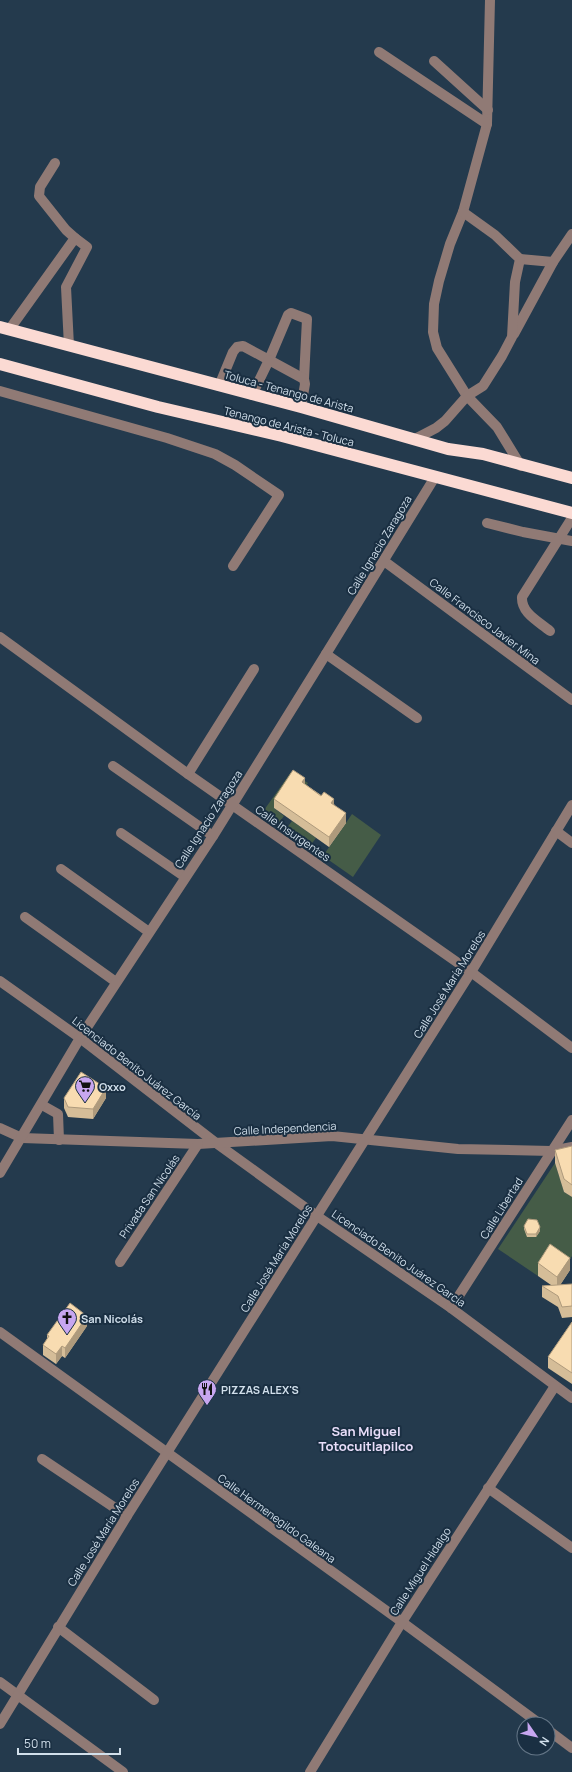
<svg xmlns="http://www.w3.org/2000/svg" width="572" height="1772" font-family="Manrope,sans-serif">
  <style>
    .green { fill: #455c47 }
    .lines { fill: none; stroke-linecap: round; stroke-linejoin: round }
    .minor { stroke: #907a75; stroke-width: 10 }
    .highway { stroke: #fbdad3; stroke-width: 12 }
    .wall { fill: #d5bd98 }
    .shaded-wall { fill: #ae9a7c }
    .building { fill: #f8dcb1; stroke: #ae9a7c }
    .labels { text-anchor: middle; dominant-baseline: central; stroke-width: 4; stroke-linejoin: round; paint-order: stroke }
    .street-label { font-size: 11px; fill: #d1dfeb; stroke: #1a2f42 }
    .poi-label { font-size: 11px; font-weight: bold; fill: #d1dfeb; stroke: #1a2f42; text-anchor: start }
    .quarter-label { font-size: 13px; font-weight: bold; fill: #e9defa; stroke: #1a2f42 }
  </style>
  <rect width="100%" height="100%" fill="#243a4d"/>
  <g class="green">
    <path d="M291,772L308,783L305,788L274,808L284,816L278,824L262,813Z"/>
    <path d="M352,814L381,835L353,877L323,856Z"/>
    <path d="M292,821L316,838L310,846L286,829Z"/>
    <path d="M555,1163L564,1192L572,1197V1256L565,1267L550,1257L538,1276L498,1249Z"/>
  </g>
  <g class="lines">
    <g class="minor">
      <path d="M490,0L487,124L463,212L450,244L439,281L434,304L433,332L437,348L467,396L497,427L521,466"/>
      <path d="M379,52L487,124"/>
      <path d="M434,61L488,110"/>
      <path d="M520,259L553,262"/>
      <path d="M9,330L75,238L66,230L39,196L40,187L55,163"/>
      <path d="M514,334L553,262L572,234"/>
      <path d="M69,346L66,287L87,247L75,238"/>
      <path d="M219,386L233,352L237,347L243,346L269,360L288,315L291,313L307,319L304,379"/>
      <path d="M0,391L167,438L215,454L235,465L279,495L233,566"/>
      <path d="M252,395L269,360L304,379L305,384L301,407"/>
      <path d="M415,439L436,428L445,421L467,396L483,386L502,356L512,337L515,282L520,259L495,235L463,212"/>
      <path d="M487,523L523,532L572,541"/>
      <path d="M384,561L572,700"/>
      <path d="M550,631C538,621 521,613 522,597L572,518"/>
      <path d="M0,637L188,774L471,972L572,1048"/>
      <path d="M326,654L417,718"/>
      <path d="M113,766L213,836"/>
      <path d="M188,774L254,669"/>
      <path d="M556,831L572,843"/>
      <path d="M121,833L185,877"/>
      <path d="M61,869L149,932"/>
      <path d="M25,917L116,982"/>
      <path d="M0,981L80,1038L216,1143L317,1216L451,1308L572,1398"/>
      <path d="M42,1105L58,1114L59,1140"/>
      <path d="M0,1128L22,1138L198,1144L332,1136L458,1149L551,1151L572,1147"/>
      <path d="M0,1173L80,1038L213,836L326,654L435,477"/>
      <path d="M120,1262L198,1144"/>
      <path d="M451,1308L572,1120"/>
      <path d="M0,1332L402,1622L540,1724"/>
      <path d="M42,1459L127,1516"/>
      <path d="M488,1488L572,1548"/>
      <path d="M58,1627L154,1700"/>
      <path d="M0,1682L123,1772"/>
      <path d="M0,1724L127,1516L471,972L572,805"/>
      <path d="M548,1730L572,1748"/>
      <path d="M310,1772L402,1622L555,1386"/>
    </g>
    <g class="highway">
      <path d="M0,327L301,407L448,449L483,454L572,478"/>
      <path d="M0,364L158,407L282,436L572,513"/>
    </g>
  </g>
  <g class="wall">
    <path d="M305,784L334,804L346,823L329,847L274,808V799Z"/>
    <path d="M64,1098H106L93,1119L68,1117L64,1108Z"/>
    <path d="M572,1146V1197L564,1192L555,1163V1150Z"/>
    <path d="M524,1226L540,1231L536,1237H527L524,1229Z"/>
    <path d="M538,1263L570,1270L560,1285L572,1284V1317L562,1318L558,1307L542,1297V1286L551,1285L538,1276Z"/>
    <path d="M572,1322V1384L548,1368V1357Z"/>
    <path d="M87,1326L65,1358L62,1356L56,1364L43,1355V1345L47,1339V1335Z"/>
  </g>
  <g class="shaded-wall">
    <path d="M305,778V788L302,782Z"/>
    <path d="M334,799V808L331,803Z"/>
    <path d="M346,813V823L329,847V837Z"/>
    <path d="M106,1088V1098L93,1119V1109Z"/>
    <path d="M540,1227V1231L536,1237V1234Z"/>
    <path d="M570,1258V1270L557,1290V1277Z"/>
    <path d="M87,1316V1326L65,1358V1348Z"/>
    <path d="M62,1346V1356L56,1364V1354Z"/>
  </g>
  <g class="building">
    <path d="M293,770L305,778L302,782L321,796L324,792L334,799L331,803L346,813L329,837L274,799Z"/>
    <path d="M81,1072L106,1088L93,1109L68,1107L64,1098Z"/>
    <path d="M572,1146V1185L564,1179L555,1150Z"/>
    <path d="M528,1219L537,1220L540,1227L536,1234H527L524,1226Z"/>
    <path d="M550,1244L570,1258L557,1277L538,1263Z"/>
    <path d="M572,1284V1306L562,1307L558,1296L542,1286Z"/>
    <path d="M70,1303L87,1316L65,1348L62,1346L56,1354L43,1345L49,1336L47,1335Z"/>
    <path d="M572,1322V1373L548,1357Z"/>
  </g>
  <defs>
    <symbol id="supermarket-pin" viewBox="-11 -11 22 30"><path d="M0 17L-7.5 6A9.5 9.5 0 1 1 7.5 6Z" fill="#c7a6f0" stroke="#1a2f42"/><path d="M-6-5.5h2.5l.6 2H6L4.5 2H-2.5L-4.4-4H-6ZM-1.5 3.2a1.3 1.3 0 1 0 .1 0ZM3 3.2a1.3 1.3 0 1 0 .1 0Z" fill="#111"/></symbol>
    <symbol id="church-pin" viewBox="-11 -11 22 30"><path d="M0 17L-7.5 6A9.5 9.5 0 1 1 7.5 6Z" fill="#c7a6f0" stroke="#1a2f42"/><path d="M-1.2-6h2.4v3.5h3.3v2.4h-3.3V6h-2.4V-.1h-3.3v-2.4h3.3Z" fill="#111"/></symbol>
    <symbol id="restaurant-pin" viewBox="-11 -11 22 30"><path d="M0 17L-7.5 6A9.5 9.5 0 1 1 7.5 6Z" fill="#c7a6f0" stroke="#1a2f42"/><path d="M-5-6h1v4h1v-4h1v4h1v-4h1v5L-1.5 .5V6h-2V.5L-5-1ZM5-6V6H3V1.5H1.5Q1.5-4 5-6Z" fill="#111"/></symbol>
  </defs>
  <g fill-rule="evenodd">
    <use href="#supermarket-pin" x="74" y="1075" width="22" height="30"/>
    <use href="#church-pin" x="56" y="1307" width="22" height="30"/>
    <use href="#restaurant-pin" x="196" y="1378" width="22" height="30"/>
  </g>
  <g class="labels">
    <g class="street-label">
      <text transform="translate(289 391) rotate(15)">Toluca - Tenango de Arista</text>
      <text transform="translate(289 426) rotate(14)">Tenango de Arista - Toluca</text>
      <text transform="translate(379 545) rotate(-59)">Calle Ignacio Zaragoza</text>
      <text transform="translate(485 621) rotate(37)">Calle Francisco Javier Mina</text>
      <text transform="translate(208 819) rotate(-57)">Calle Ignacio Zaragoza</text>
      <text transform="translate(293 833) rotate(35)">Calle Insurgentes</text>
      <text transform="translate(449 984) rotate(-58)">Calle José María Morelos</text>
      <text transform="translate(137 1068) rotate(38)">Licenciado Benito Juárez García</text>
      <text transform="translate(285 1128) rotate(-3)">Calle Independencia</text>
      <text transform="translate(149 1196) rotate(-56)">Privada San Nicolás</text>
      <text transform="translate(501 1208) rotate(-58)">Calle Libertad</text>
      <text transform="translate(276 1258) rotate(-58)">Calle José María Morelos</text>
      <text transform="translate(399 1258) rotate(35)">Licenciado Benito Juárez García</text>
      <text transform="translate(277 1518) rotate(36)">Calle Hermenegildo Galeana</text>
      <text transform="translate(103 1532) rotate(-58)">Calle José María Morelos</text>
      <text transform="translate(420 1571) rotate(-57)">Calle Miguel Hidalgo</text>
    </g>
    <g class="poi-label">
      <text x="99" y="1086">Oxxo</text>
      <text x="81" y="1318">San Nicolás</text>
      <text x="221" y="1389">PIZZAS ALEX'S</text>
    </g>
    <g class="quarter-label">
      <text x="366" y="1431">San Miguel<tspan x="366" dy="15">Totocuitlapilco</tspan></text>
    </g>
  </g>
  <g transform="translate(536 1736) rotate(124)"><circle r="19" fill="#1a2f42" stroke="#637586"/>
  <path d="M0-3L7 15L0 10L-7 15Z" fill="#c7a6f0"/>
  <text y="-6" font-size="11" font-weight="bold" text-anchor="middle" fill="#d1dfeb">N</text>
  </g>
  <path d="M18 1748v6h102v-6" fill="none" stroke="#d1dfeb" stroke-width="2"/>
  <text x="24" y="1748" font-size="12" fill="#d1dfeb" stroke="#1a2f42" stroke-width="3" paint-order="stroke">50 m</text>
</svg>
